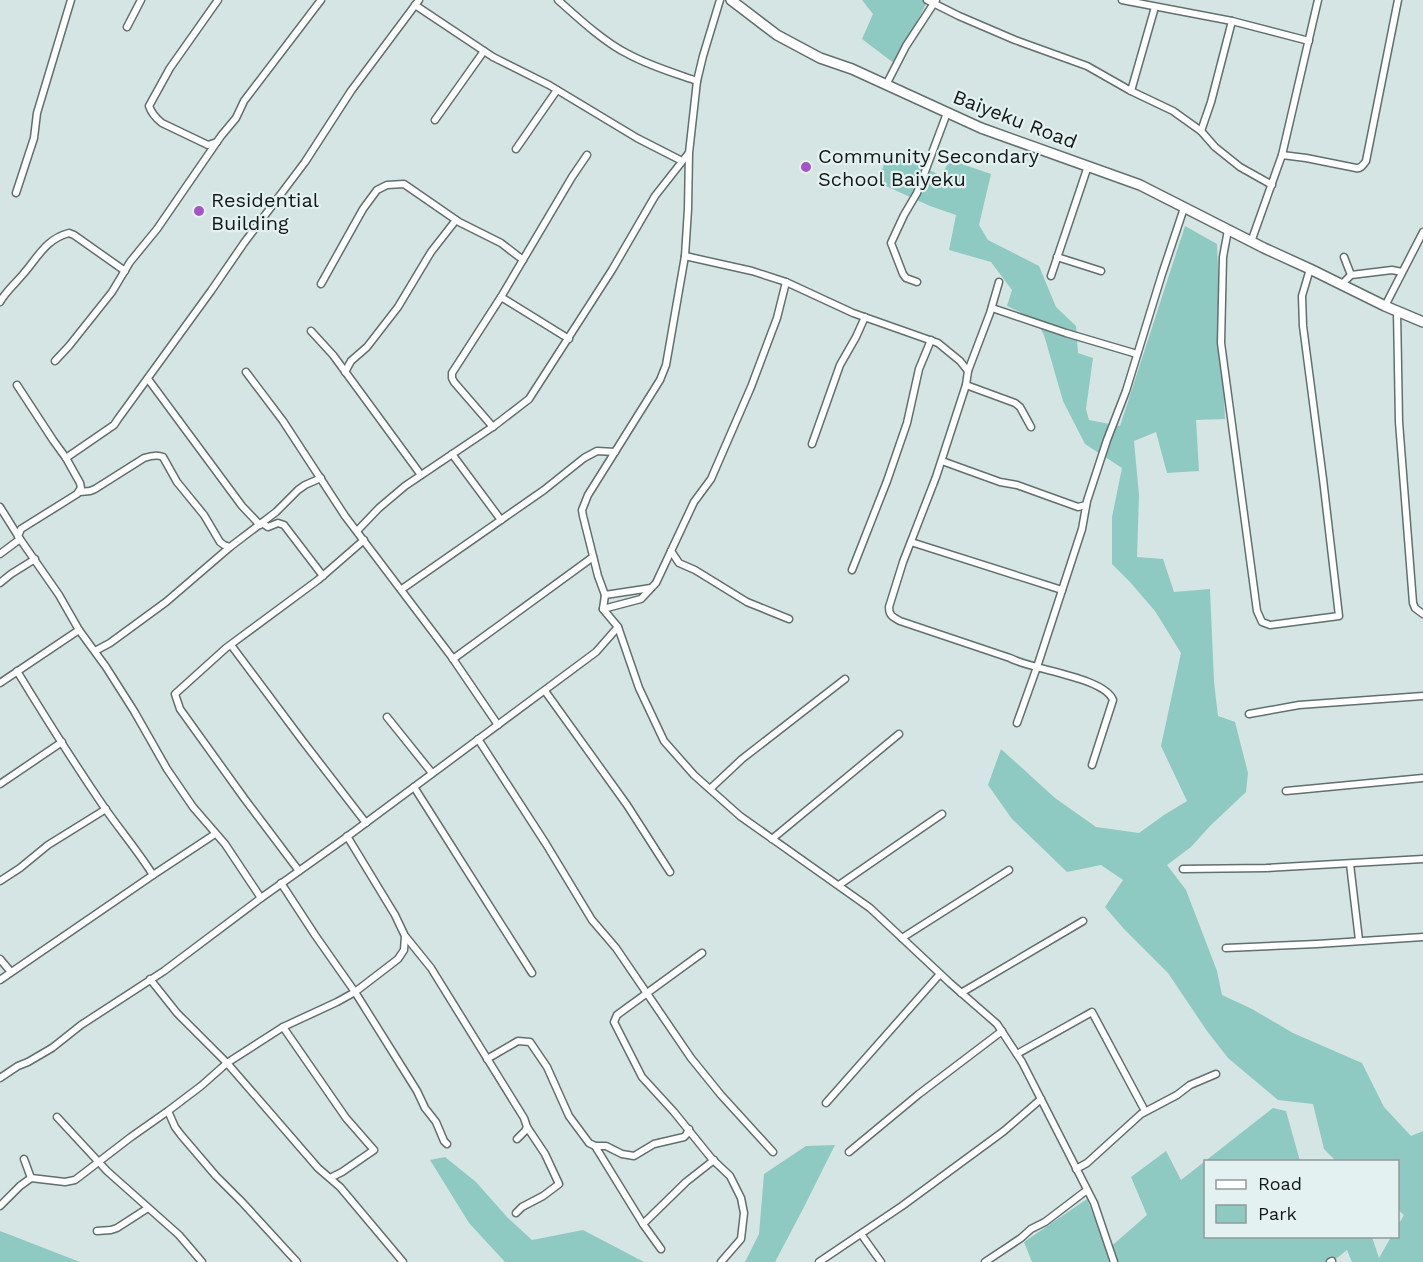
<svg xmlns="http://www.w3.org/2000/svg" width="1423" height="1262" font-family="'Work Sans',sans-serif">
  <style>
    .green { fill: #8ecac2 }
    .lines { fill: none; stroke-linecap: round; stroke-linejoin: round }
    .street-casing { stroke: #616f6d; stroke-width: 9 }
    .secondary-casing { stroke: #616f6d; stroke-width: 12 }
    .street { stroke: #fff; stroke-width: 6 }
    .secondary { stroke: #fff; stroke-width: 9 }
    .poi-dot { fill: #a355c7; stroke: #e3f2f0; stroke-width: 2 }
    .labels { text-anchor: middle; dominant-baseline: central; stroke-width: 4.5; stroke-linejoin: round; paint-order: stroke }
    .street-label { font-size: 20px; fill: #131817; stroke: #e3f2f0 }
    .poi-label { font-size: 20px; fill: #131817; stroke: #e3f2f0; text-anchor: start }
  </style>
  <rect width="100%" height="100%" fill="#d5e5e3"/>
  <g class="green">
    <path d="M862,0H928L895,64L862,39L873,14Z"/>
    <path d="M888,155L922,166L941,176L950,160L991,174L979,225L988,240L1039,266L1056,307L1076,326L1078,353L1093,358L1086,409L1089,420L1120,426L1185,226L1217,244L1225,419L1196,420L1199,471L1167,473L1156,432L1134,441L1139,495L1137,557L1163,559L1174,592L1210,589L1214,682L1218,716L1235,722L1248,773L1246,792L1210,826L1191,847L1167,865L1186,890L1217,971L1222,995L1252,1009L1293,1033L1362,1063L1384,1107L1411,1136L1423,1131V1262H1352L1347,1250L1332,1262H1032L1024,1242L1087,1199L1107,1250L1147,1215L1131,1177L1166,1151L1181,1180L1273,1108L1286,1111L1300,1161L1206,1162V1236L1372,1237L1379,1258L1391,1237L1398,1236V1225L1404,1215L1398,1210V1162L1336,1161L1324,1149L1313,1104L1278,1100L1228,1058L1207,1031L1168,973L1124,929L1105,907L1123,880L1101,865L1067,872L1012,819L988,785L1001,749L1055,798L1096,827L1139,833L1164,815L1187,801L1161,746L1181,653L1155,611L1130,582L1112,564V517L1122,468L1085,444L1063,401L1044,335L1036,320L1007,306L1012,290L991,262L949,250L956,215L930,206L877,182Z"/>
    <path d="M835,1145L804,1207L775,1262H745L759,1234L764,1174L806,1146Z"/>
    <path d="M445,1157L476,1182L507,1217L532,1240L583,1230L644,1262H505L469,1223L430,1160Z"/>
    <path d="M0,1231L80,1262H0Z"/>
  </g>
  <g class="lines">
    <defs>
      <g id="street">
        <path d="M558,0C577,17 605,43 628,54C650,66 674,73 697,81"/>
        <path d="M720,0L703,56L697,81L689,153L688,209L685,256L666,365L660,380L588,495L582,510L583,516L598,576L605,595L603,609L618,627L639,688L664,741L694,775L740,816L870,908L950,983L997,1024L1022,1062L1094,1203L1114,1262"/>
        <path d="M927,0L959,16L1015,40L1087,66L1131,91L1173,111L1201,131L1215,147L1240,167L1272,185"/>
        <path d="M1122,0L1232,21L1309,41"/>
        <path d="M415,5L493,57L549,85L637,138L682,161"/>
        <path d="M127,27L141,0"/>
        <path d="M886,85L906,46L936,0"/>
        <path d="M1131,91L1155,7"/>
        <path d="M435,120L484,51"/>
        <path d="M1201,131L1211,102L1232,21"/>
        <path d="M217,142L208,145L162,123C157,119 151,112 149,106L170,68L218,0"/>
        <path d="M516,149L557,90"/>
        <path d="M1282,155L1306,158L1356,168C1361,169 1363,165 1366,161L1398,0"/>
        <path d="M16,193L34,138L37,113L71,0"/>
        <path d="M1228,230L1223,257L1221,343L1257,611L1262,622L1270,625L1339,616L1323,479L1303,326L1302,296L1310,269"/>
        <path d="M1251,242L1282,155L1318,0"/>
        <path d="M685,256L752,271L786,282L853,313L938,343L960,361L968,371"/>
        <path d="M1057,257L1101,271"/>
        <path d="M1344,257L1351,275"/>
        <path d="M1051,276L1088,166"/>
        <path d="M917,282L906,278L903,274L891,243L904,215L917,193L947,113"/>
        <path d="M999,282L990,313L968,371L966,385L936,477L903,562L889,607C889,616 893,617 900,621L1010,658C1032,670 1104,677 1113,700L1092,765"/>
        <path d="M321,284L363,209L377,190L387,185L404,184L459,222L501,243L523,260"/>
        <path d="M1341,285L1351,275L1392,270L1402,272"/>
        <path d="M501,297L569,339"/>
        <path d="M0,302C6,291 16,283 24,273C38,257 46,239 69,233L74,235L125,271"/>
        <path d="M1385,306L1423,232"/>
        <path d="M992,308L1066,333L1137,354"/>
        <path d="M1397,311L1399,422L1413,603L1415,608L1423,614"/>
        <path d="M311,331L333,355L421,475"/>
        <path d="M55,361L69,346L112,292L130,262L157,229L221,136L236,118L244,101L321,0"/>
        <path d="M246,372L283,421L345,516L451,656L498,725"/>
        <path d="M345,372L351,361L367,347L398,307L431,252L456,220"/>
        <path d="M148,379L242,506L260,525"/>
        <path d="M17,385L53,440L66,458L80,483L81,488L77,494L21,529L18,536"/>
        <path d="M966,385L1015,403L1020,407L1031,427"/>
        <path d="M493,427L454,382L452,378V373L501,297L572,177L587,155"/>
        <path d="M812,444L840,365L856,337L865,317"/>
        <path d="M452,454L501,520"/>
        <path d="M66,458L114,425L118,419L211,291L244,243L305,162L351,91L419,0"/>
        <path d="M942,461L1000,482L1017,485L1078,507L1086,505"/>
        <path d="M80,492L90,491L95,489L144,458C150,456 157,454 163,457L177,482L204,515L220,542L224,545L230,547"/>
        <path d="M0,507L20,539L59,595L79,630L106,667L134,711L167,769L193,807L225,844L261,898"/>
        <path d="M262,523L268,527L278,523L284,525L323,576"/>
        <path d="M357,531L379,508L405,486L494,426L529,399L612,270L655,196L688,154"/>
        <path d="M911,542L1062,590"/>
        <path d="M671,551L679,563L695,570L747,602L789,619"/>
        <path d="M0,554L20,539"/>
        <path d="M852,570L887,481L907,423L919,369L931,340"/>
        <path d="M0,583L11,574L35,559"/>
        <path d="M402,589L544,490L584,458L597,451L615,452"/>
        <path d="M605,595L651,588"/>
        <path d="M603,609L641,599L656,583L694,502L711,479L751,387L777,318L786,282"/>
        <path d="M231,645L302,740L366,823"/>
        <path d="M95,651L110,643L166,602L230,547L276,512L298,490L305,485L321,478"/>
        <path d="M453,659L593,557"/>
        <path d="M17,671C45,717 74,763 104,807C120,830 138,851 153,875"/>
        <path d="M0,683L79,630"/>
        <path d="M545,691L627,805L670,872"/>
        <path d="M1249,714L1299,705L1423,696"/>
        <path d="M387,717L432,773"/>
        <path d="M1017,723L1037,667L1082,529L1087,501L1107,440L1126,391L1162,274L1184,208"/>
        <path d="M478,739L546,844L592,920L616,948L691,1058L721,1095L773,1152"/>
        <path d="M0,784L62,742"/>
        <path d="M414,787L532,973"/>
        <path d="M710,789L742,759L845,679"/>
        <path d="M1286,791L1423,778"/>
        <path d="M772,839L899,734"/>
        <path d="M1350,864L1359,940"/>
        <path d="M1183,869L1266,868L1423,859"/>
        <path d="M299,871L244,798L180,709L175,694L226,648L318,580L364,540"/>
        <path d="M0,881L20,868L48,845L106,809"/>
        <path d="M281,883L315,935L355,992L417,1091L425,1108L436,1122L444,1141L447,1144"/>
        <path d="M839,885L942,814"/>
        <path d="M406,937L431,968L524,1118L527,1127L525,1131L517,1139"/>
        <path d="M902,938L1009,870"/>
        <path d="M1226,948L1317,944L1423,937"/>
        <path d="M702,953L617,1015L614,1022L642,1077L674,1112L712,1159L730,1176L741,1198L744,1213L741,1239L721,1262"/>
        <path d="M0,959L11,972"/>
        <path d="M150,979L177,1013L227,1063L318,1168L340,1187L403,1262"/>
        <path d="M0,980L153,875L215,834"/>
        <path d="M961,993L1083,921"/>
        <path d="M283,1027L346,1118L374,1150L342,1172L330,1178"/>
        <path d="M1017,1054L1092,1012L1145,1111"/>
        <path d="M487,1059L518,1041L530,1042L547,1067L569,1116L589,1143L595,1146H606L622,1154L634,1156L654,1144L684,1137L686,1135L689,1129"/>
        <path d="M0,1078L18,1066L28,1062L52,1048L81,1025L164,971L261,898L344,839L596,652L618,627"/>
        <path d="M826,1103L940,974"/>
        <path d="M168,1111L175,1127L181,1135L216,1176L242,1202L297,1262"/>
        <path d="M57,1117L107,1171L179,1235L202,1262"/>
        <path d="M595,1146L643,1224L686,1182L714,1160"/>
        <path d="M849,1152L919,1094L1002,1031"/>
        <path d="M24,1159L31,1178"/>
        <path d="M1076,1169L1087,1163L1141,1114L1177,1095L1190,1085L1216,1074"/>
        <path d="M0,1206L20,1186L31,1178L65,1182L75,1180L131,1137L168,1111L201,1086L227,1063L283,1027L337,1002L355,992L398,959L404,950L405,936L395,915L347,836"/>
        <path d="M516,1213L522,1207L543,1196L559,1184L545,1154L527,1127"/>
        <path d="M643,1224L661,1249"/>
        <path d="M97,1231L111,1230L117,1228L148,1208"/>
        <path d="M861,1234L881,1262"/>
        <path d="M819,1262L902,1206L1004,1131L1041,1099"/>
        <path d="M985,1262L1021,1238L1031,1229L1045,1222L1087,1190"/>
        <path d="M1330,1262L1332,1261"/>
      </g>
      <path id="secondary" d="M731,0L777,35L820,58L852,69L981,128L1140,185L1264,248L1310,269L1385,306L1423,322"/>
    </defs>
    <use href="#street" class="street-casing"/>
    <use href="#secondary" class="secondary-casing"/>
    <use href="#street" class="street"/>
    <use href="#secondary" class="secondary"/>
  </g>
  <g class="poi-dot">
    <circle cx="806" cy="167" r="6"/>
    <circle cx="199" cy="211" r="6"/>
  </g>
  <g class="labels">
    <g class="street-label">
      <text transform="translate(1015 119) rotate(21)">Baiyeku Road</text>
    </g>
    <g class="poi-label">
      <text x="818" y="156">Community Secondary<tspan x="818" dy="23">School Baiyeku</tspan></text>
      <text x="211" y="200">Residential<tspan x="211" dy="23">Building</tspan></text>
    </g>
  </g>
  <rect x="1204" y="1160" width="195" height="78" fill="#e3f2f0" stroke="#909b99" stroke-width="1.5"/>
  <rect x="1216" y="1180" width="30" height="9" fill="#ffffff" stroke="#909b99" stroke-width="1.5"/>
  <text x="1258" y="1190" font-size="18" fill="#131817">Road</text>
  <rect x="1216" y="1205" width="30" height="18" fill="#8ecac2" stroke="#909b99" stroke-width="1.5"/>
  <text x="1258" y="1220" font-size="18" fill="#131817">Park</text>
</svg>
